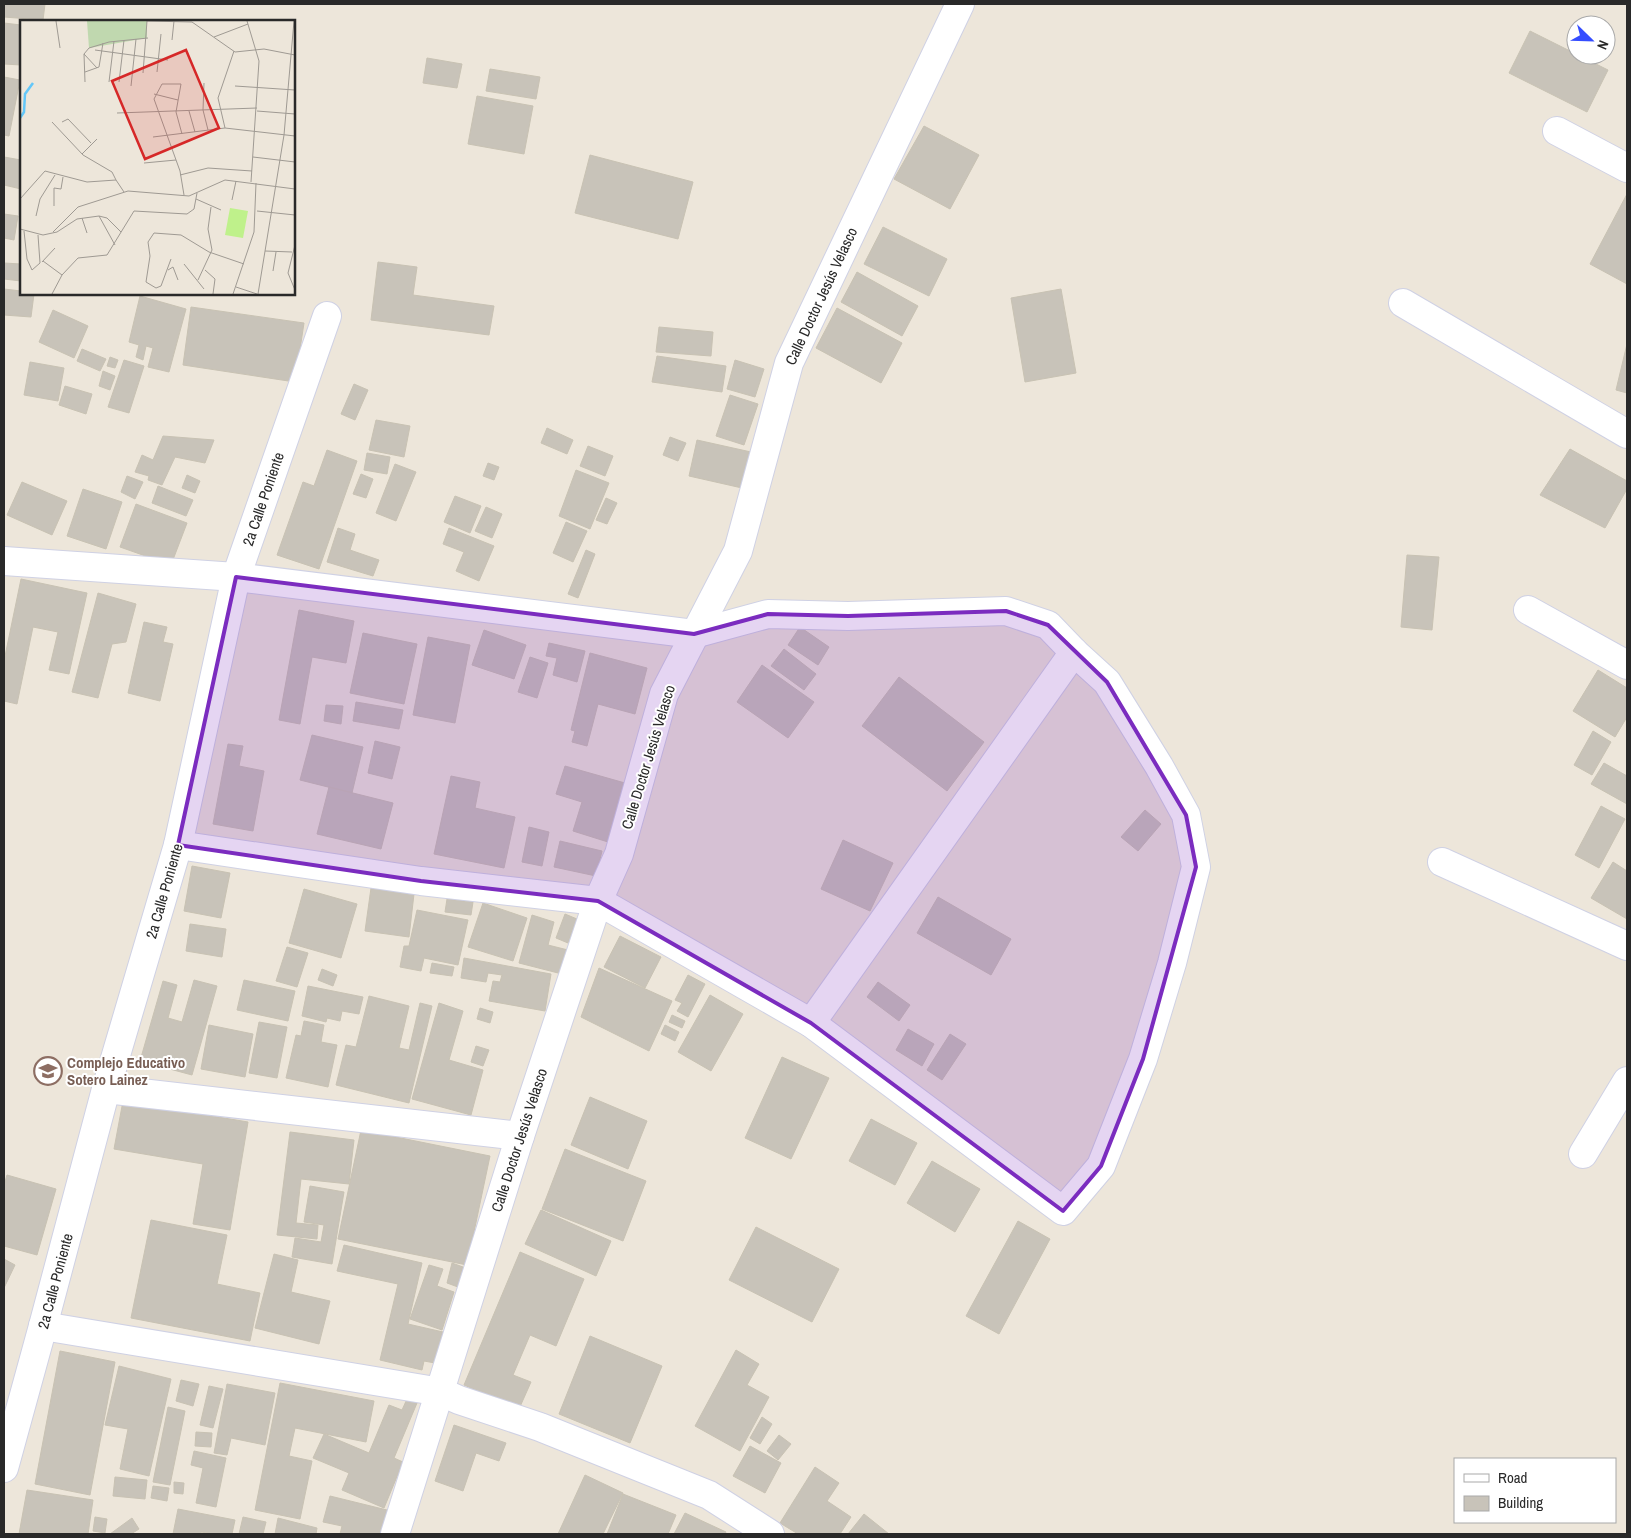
<svg xmlns="http://www.w3.org/2000/svg" width="1631" height="1538" font-family="'Archivo Narrow',sans-serif">
  <style>
    .building { fill: #c8c3b9; stroke: #c8c2b3 }
    .lines { fill: none; stroke-linecap: round; stroke-linejoin: round }
    .minor-casing { stroke: #cfd1e4; stroke-width: 30 }
    .minor { stroke: #fff; stroke-width: 28 }
    .marked { fill: #7b2cbf; fill-opacity: 0.2; stroke: #7b2cbf; stroke-width: 4; stroke-linejoin: round }
    .labels { text-anchor: middle; dominant-baseline: central; stroke-width: 4; stroke-linejoin: round; paint-order: stroke }
    .street-label { font-size: 15px; fill: #292929; stroke: #fff }
    .education-label { font-size: 15px; font-weight: bold; fill: #785e54; stroke: #fff; text-anchor: start }
    .inset-river { fill: none; stroke: #63c7f9; stroke-width: 2.5 }
    .inset-road { fill: none; stroke: #9f9a93; stroke-width: 1 }
    .view { fill: #d62828; fill-opacity: 0.15; stroke: #d62828; stroke-width: 2.5 }
    .inset-edge { fill: none; stroke: #292929; stroke-width: 2.5 }
  </style>
  <rect width="100%" height="100%" fill="#ede6da"/>
  <g class="building">
    <path d="M4,4H45L43,20L4,17Z"/>
    <path d="M4,23L21,25V65L4,64Z"/>
    <path d="M1530,31L1608,70L1587,112L1509,73Z"/>
    <path d="M427,58L462,64L457,88L423,83Z"/>
    <path d="M490,69L540,77L536,99L486,91Z"/>
    <path d="M4,77L20,80L9,136L4,135Z"/>
    <path d="M477,96L533,106L524,154L468,144Z"/>
    <path d="M924,126L979,155L950,209L894,179Z"/>
    <path d="M590,155L693,182L678,239L575,213Z"/>
    <path d="M4,157L21,160V189L4,185Z"/>
    <path d="M1627,194V284L1590,264Z"/>
    <path d="M4,214L18,216L14,240L4,238Z"/>
    <path d="M883,227L947,259L929,296L864,264Z"/>
    <path d="M378,262L417,267L413,295L494,306L489,335L371,320Z"/>
    <path d="M4,263L21,264V281L4,279Z"/>
    <path d="M857,272L918,306L902,336L841,302Z"/>
    <path d="M4,289L21,291V294H34L31,317L4,315Z"/>
    <path d="M1061,289L1076,373L1025,382L1011,298Z"/>
    <path d="M140,296L186,309L169,372L148,367L153,348L146,346L143,360L136,357L139,345L129,342Z"/>
    <path d="M191,307L304,323L295,382L183,365Z"/>
    <path d="M837,308L902,343L881,383L816,348Z"/>
    <path d="M53,310L88,326L74,358L39,342Z"/>
    <path d="M659,327L713,332L711,356L656,352Z"/>
    <path d="M1627,344V393L1616,390Z"/>
    <path d="M82,349L106,359L100,371L77,361Z"/>
    <path d="M657,356L726,366L722,392L652,382Z"/>
    <path d="M110,357L118,360L115,368L107,366Z"/>
    <path d="M124,360L144,366L129,413L108,407Z"/>
    <path d="M735,360L764,369L755,397L727,389Z"/>
    <path d="M30,362L64,368L58,401L24,395Z"/>
    <path d="M103,371L115,376L110,390L99,386Z"/>
    <path d="M354,384L368,390L355,420L341,414Z"/>
    <path d="M65,386L92,394L86,414L59,405Z"/>
    <path d="M730,395L758,404L744,445L716,436Z"/>
    <path d="M376,420L410,426L404,457L369,450Z"/>
    <path d="M547,428L573,440L567,454L541,443Z"/>
    <path d="M163,436L214,440L205,463L175,457L162,485L148,480L149,476L135,472L142,455L153,460Z"/>
    <path d="M670,437L686,443L678,461L663,455Z"/>
    <path d="M697,440L751,452L742,488L689,476Z"/>
    <path d="M588,446L613,456L605,476L580,466Z"/>
    <path d="M1570,449L1627,481V489L1605,528L1540,495Z"/>
    <path d="M327,450L357,461L319,569L277,555L303,482L314,486Z"/>
    <path d="M367,453L390,457L387,474L364,470Z"/>
    <path d="M488,463L499,467L494,480L483,476Z"/>
    <path d="M395,464L416,472L396,521L376,513Z"/>
    <path d="M576,470L609,483L590,529L559,516Z"/>
    <path d="M361,474L373,479L366,498L353,494Z"/>
    <path d="M187,475L200,481L195,493L182,488Z"/>
    <path d="M127,476L143,482L135,499L121,492Z"/>
    <path d="M22,482L67,501L52,535L7,515Z"/>
    <path d="M158,486L193,500L186,516L152,503Z"/>
    <path d="M83,489L122,502L106,549L67,536Z"/>
    <path d="M455,496L481,506L470,533L444,522Z"/>
    <path d="M606,498L617,503L607,524L596,520Z"/>
    <path d="M136,504L187,523L171,565L120,547Z"/>
    <path d="M486,507L502,514L492,538L475,531Z"/>
    <path d="M566,522L587,531L573,562L553,553Z"/>
    <path d="M338,528L355,534L350,550L379,560L373,576L327,562Z"/>
    <path d="M449,528L494,546L479,581L456,571L464,552L443,544Z"/>
    <path d="M586,550L595,554L578,598L568,594Z"/>
    <path d="M1407,555L1439,557L1432,630L1401,627Z"/>
    <path d="M21,579L87,593L69,674L49,670L58,632L33,627L17,704L4,701V661Z"/>
    <path d="M98,593L136,604L126,642L112,644L98,698L72,692Z"/>
    <path d="M299,610L354,621L346,663L312,657L300,724L279,720Z"/>
    <path d="M144,622L167,627L163,642L173,644L160,701L128,693Z"/>
    <path d="M800,627L829,647L818,665L788,645Z"/>
    <path d="M484,630L526,645L514,679L472,665Z"/>
    <path d="M363,633L417,644L404,704L350,693Z"/>
    <path d="M428,637L470,645L455,723L413,715Z"/>
    <path d="M549,643L585,651L577,682L553,675L557,658L546,656Z"/>
    <path d="M784,649L816,674L804,690L771,666Z"/>
    <path d="M590,653L647,668L635,714L598,704L587,746L572,742L575,731L571,730Z"/>
    <path d="M530,657L548,663L537,698L518,692Z"/>
    <path d="M762,665L814,702L788,738L737,702Z"/>
    <path d="M1598,670L1627,688V717L1615,737L1573,711Z"/>
    <path d="M899,677L984,742L947,791L862,726Z"/>
    <path d="M356,702L403,710L399,729L353,721Z"/>
    <path d="M326,705L343,706L341,724L324,721Z"/>
    <path d="M1593,731L1611,742L1592,775L1574,765Z"/>
    <path d="M312,735L363,747L352,793L300,780Z"/>
    <path d="M375,741L400,747L392,779L368,773Z"/>
    <path d="M228,744L243,746L239,766L264,771L253,831L213,824Z"/>
    <path d="M1604,763L1627,776V804L1591,784Z"/>
    <path d="M565,766L625,783L608,842L573,831L582,802L556,794Z"/>
    <path d="M451,776L480,782L475,808L515,817L504,868L434,854Z"/>
    <path d="M329,787L393,803L381,849L317,834Z"/>
    <path d="M1601,806L1625,819L1599,868L1575,855Z"/>
    <path d="M1145,810L1161,824L1138,851L1121,837Z"/>
    <path d="M529,827L549,832L542,866L522,862Z"/>
    <path d="M843,840L893,863L870,911L821,889Z"/>
    <path d="M560,841L602,851L596,876L554,867Z"/>
    <path d="M1613,862L1627,871V919L1591,898Z"/>
    <path d="M192,866L230,873L221,918L184,911Z"/>
    <path d="M371,888L414,894L409,937L365,931Z"/>
    <path d="M304,889L357,904L341,958L289,943Z"/>
    <path d="M938,897L1011,939L991,975L917,933Z"/>
    <path d="M447,899L473,902L471,915L445,912Z"/>
    <path d="M483,903L527,918L513,961L468,947Z"/>
    <path d="M417,910L468,920L458,965L424,958L421,971L400,967L404,946H409Z"/>
    <path d="M565,914L577,919L568,943L556,938Z"/>
    <path d="M532,915L554,922L548,945L568,950L562,974L519,963Z"/>
    <path d="M190,924L226,929L222,957L186,951Z"/>
    <path d="M620,936L661,957L645,988L604,967Z"/>
    <path d="M287,947L308,953L297,987L276,981Z"/>
    <path d="M464,958L551,974L545,1011L489,1001L493,981L500,982L502,975L488,973L486,982L461,978Z"/>
    <path d="M432,963L454,967L452,976L430,973Z"/>
    <path d="M599,968L672,1001L649,1051L581,1017Z"/>
    <path d="M322,969L337,975L333,986L318,980Z"/>
    <path d="M688,975L705,984L688,1017L677,1011L682,1003L675,1000Z"/>
    <path d="M194,980L217,986L192,1075L140,1061L163,981L177,985L168,1018L182,1022Z"/>
    <path d="M244,980L295,991L288,1021L237,1010Z"/>
    <path d="M878,982L910,1005L899,1021L867,997Z"/>
    <path d="M308,986L363,997L359,1014L342,1011L340,1021L327,1018L326,1022L302,1016Z"/>
    <path d="M710,995L743,1014L711,1071L678,1052Z"/>
    <path d="M369,996L409,1006L399,1048L409,1050L420,1003L432,1006L409,1103L336,1085L346,1045L356,1047Z"/>
    <path d="M439,1003L463,1011L449,1060L483,1070L471,1115L412,1099Z"/>
    <path d="M480,1008L493,1012L490,1023L477,1019Z"/>
    <path d="M672,1015L685,1021L682,1028L669,1022Z"/>
    <path d="M304,1021L324,1025L321,1042L337,1045L328,1087L286,1078L296,1035L301,1036Z"/>
    <path d="M259,1022L287,1027L277,1078L249,1073Z"/>
    <path d="M209,1025L253,1034L245,1077L201,1069Z"/>
    <path d="M665,1025L679,1032L675,1041L661,1034Z"/>
    <path d="M908,1029L934,1044L922,1066L896,1050Z"/>
    <path d="M950,1034L966,1044L942,1080L927,1070Z"/>
    <path d="M476,1046L489,1050L483,1066L471,1062Z"/>
    <path d="M782,1057L829,1078L791,1159L745,1138Z"/>
    <path d="M590,1097L647,1121L628,1169L571,1145Z"/>
    <path d="M123,1101L248,1122L230,1230L193,1224L203,1164L114,1149Z"/>
    <path d="M871,1119L917,1143L895,1185L849,1161Z"/>
    <path d="M361,1130L490,1156L467,1265L338,1239Z"/>
    <path d="M290,1132L354,1140L349,1184L301,1179L296,1223L318,1225L317,1239L277,1235Z"/>
    <path d="M565,1149L646,1181L623,1241L542,1209Z"/>
    <path d="M932,1161L980,1189L955,1232L907,1203Z"/>
    <path d="M7,1175L56,1189L37,1255L4,1246V1185Z"/>
    <path d="M310,1186L344,1192L332,1264L292,1257L295,1238L321,1242L324,1225L304,1222Z"/>
    <path d="M541,1210L611,1241L596,1276L525,1244Z"/>
    <path d="M151,1220L227,1235L217,1284L260,1293L250,1341L131,1318Z"/>
    <path d="M1018,1221L1050,1239L999,1334L966,1316Z"/>
    <path d="M756,1227L839,1269L812,1322L729,1280Z"/>
    <path d="M344,1245L422,1263L408,1324L443,1332L435,1363L424,1361L422,1370L380,1360L398,1284L337,1271Z"/>
    <path d="M520,1252L584,1279L556,1346L530,1335L513,1375L531,1382L519,1409L464,1385Z"/>
    <path d="M274,1254L298,1260L291,1292L330,1301L319,1344L255,1328Z"/>
    <path d="M4,1259L15,1265L4,1288Z"/>
    <path d="M452,1263L463,1267L458,1287L447,1283Z"/>
    <path d="M429,1265L443,1269L437,1286L454,1292L442,1330L410,1319Z"/>
    <path d="M590,1336L662,1366L630,1443L559,1414Z"/>
    <path d="M736,1350L759,1364L747,1385L769,1397L740,1451L695,1426Z"/>
    <path d="M60,1351L115,1362L90,1495L35,1484Z"/>
    <path d="M119,1366L171,1379L149,1476L120,1469L128,1429L105,1425Z"/>
    <path d="M181,1380L199,1384L193,1406L176,1401Z"/>
    <path d="M280,1383L374,1401L366,1442L295,1428L289,1456L312,1461L300,1519L255,1510Z"/>
    <path d="M227,1384L275,1393L265,1445L231,1438L227,1455L214,1453Z"/>
    <path d="M209,1386L223,1389L213,1428L200,1425Z"/>
    <path d="M407,1399L417,1403L394,1458L403,1462L384,1508L342,1490L349,1473L313,1458L324,1434L369,1453L389,1405L402,1410Z"/>
    <path d="M168,1407L185,1411L170,1485L153,1482Z"/>
    <path d="M762,1417L772,1424L760,1444L750,1438Z"/>
    <path d="M454,1425L506,1443L499,1461L476,1453L463,1491L435,1481Z"/>
    <path d="M196,1432L212,1433L211,1447L195,1446Z"/>
    <path d="M779,1435L791,1444L778,1460L767,1451Z"/>
    <path d="M750,1446L781,1463L765,1493L733,1476Z"/>
    <path d="M194,1451L226,1458L216,1507L196,1503L203,1468L191,1465Z"/>
    <path d="M815,1467L839,1483L827,1501L851,1517L840,1534H798L780,1523Z"/>
    <path d="M585,1475L623,1493L603,1534H558Z"/>
    <path d="M115,1477L147,1480L145,1499L113,1496Z"/>
    <path d="M174,1482L184,1483L183,1494L174,1493Z"/>
    <path d="M153,1486L169,1488L167,1501L151,1498Z"/>
    <path d="M27,1490L93,1500L88,1534H19Z"/>
    <path d="M623,1494L676,1515L668,1534H607Z"/>
    <path d="M330,1496L391,1511L385,1534H340L342,1526L323,1522Z"/>
    <path d="M178,1509L235,1520L232,1534H213L201,1532V1534H173Z"/>
    <path d="M685,1513L726,1532L725,1534H674Z"/>
    <path d="M864,1514L889,1534H848Z"/>
    <path d="M95,1517L107,1519L105,1533L93,1531Z"/>
    <path d="M243,1517L266,1522L263,1534H239Z"/>
    <path d="M132,1518L139,1529L131,1534H110Z"/>
    <path d="M278,1518L317,1528L316,1534H275Z"/>
  </g>
  <g class="lines">
    <defs>
      <g id="minor">
        <path d="M1557,131L1627,168"/>
        <path d="M1403,303L1627,434"/>
        <path d="M4,561L236,577L694,634L768,614L848,616L1006,611L1048,625L1074,652L1107,682L1159,766L1186,815L1196,867L1172,963L1143,1059L1101,1166L1063,1211L811,1023L598,901L421,881L178,845"/>
        <path d="M1528,610L1627,665"/>
        <path d="M1442,862L1627,946"/>
        <path d="M811,1023L1074,652"/>
        <path d="M106,1089L520,1136"/>
        <path d="M1583,1154L1627,1081"/>
        <path d="M43,1326L441,1392L459,1400L540,1427L709,1495L770,1534"/>
        <path d="M4,1468L43,1326L106,1089L178,845L236,577L327,316"/>
        <path d="M395,1534L520,1136L598,901L619,854L664,694L738,551L789,363L960,4"/>
      </g>
    </defs>
    <use href="#minor" class="minor-casing"/>
    <use href="#minor" class="minor"/>
  </g>
  <path class="marked" d="M236,577L694,634L768,614L848,616L1006,611L1048,625L1107,682L1186,815L1196,867L1143,1059L1101,1166L1063,1211L811,1023L598,901L421,881L178,845Z"/>
  <defs>
    <symbol id="school-ring" viewBox="-11 -11 22 22"><circle r="9.5" fill="#fff" stroke="#8d6e63" stroke-width="1.5"/><path d="M0-5L7-2L0 1L-7-2ZM-4 1L0 2.5L4 1V4Q0 6-4 4Z" fill="#8d6e63"/></symbol>
  </defs>
  <g fill-rule="evenodd">
    <use href="#school-ring" x="32" y="1055" width="32" height="32"/>
  </g>
  <g class="labels">
    <g class="street-label">
      <text transform="translate(821 296) rotate(-65)">Calle Doctor Jesús Velasco</text>
      <text transform="translate(263 499) rotate(-71)">2a Calle Poniente</text>
      <text transform="translate(648 757) rotate(-73)">Calle Doctor Jesús Velasco</text>
      <text transform="translate(164 891) rotate(-74)">2a Calle Poniente</text>
      <text transform="translate(519 1140) rotate(-72)">Calle Doctor Jesús Velasco</text>
      <text transform="translate(55 1281) rotate(-75)">2a Calle Poniente</text>
    </g>
    <g class="education-label">
      <text x="67" y="1062">Complejo Educativo<tspan x="67" dy="17">Sotero Lainez</tspan></text>
    </g>
  </g>
  <g transform="translate(20 20)">
    <rect width="275" height="275" fill="#ede6da"/>
    <path d="M67,1H127V18L69,28Z" fill="#c0d8af"/>
    <path d="M210,188L228,191L223,218L205,215Z" fill="#bff18b"/>
    <path class="inset-river" d="M0,98L4,92L5,74L13,63"/>
    <path class="inset-road" d="M36,1L40,28M127,1L172,2L215,32L244,29L275,35M227,1L239,41L231,162M194,17L228,4M152,20L154,1M75,30L148,40M64,34L65,62M77,48L64,34L69,28L89,22L128,18M65,52L79,47L83,23M137,52L141,14M123,53L127,1M89,62L94,21M99,62L104,20M184,63L183,90L188,110M111,66L116,19M215,66L275,70M134,74L158,80M169,91L175,112M237,91L275,94M97,93L237,88M32,102L63,135L92,152L96,160M42,102L48,99L71,123M205,108L198,78L214,31M162,114L156,92L161,64H142L134,79L160,151L164,175M133,117L205,108L275,116M62,134L77,119M233,137L275,142M124,143L156,140M160,155L188,148L232,151M0,179L25,151L67,162L96,160L104,172M176,179L201,190M212,180L216,161M34,186V168L41,169L43,157M237,191L275,195M16,196L20,179L35,155M79,196L95,225M62,198L67,213M0,209L23,215L37,212L57,199L79,196L87,198L101,212M4,211L7,239L12,250L20,243L18,215M33,212L58,187L108,171L169,176L205,160L275,169M275,225L268,253L275,270M245,231L272,232M151,239L141,266L136,268L126,262L130,236L128,222L134,213L161,215L189,232L224,244M23,241L42,255M22,242L35,228M164,244L184,269M148,250L153,247L158,260M185,250L195,259L193,274M253,251L256,232M178,260L192,230L188,209L191,187M216,267L237,274M32,274L42,255L58,238L87,235L114,191L167,194L174,189L177,173M213,274L234,212L236,163M238,274L264,115L274,1"/>
    <path class="view" d="M166,30L199,108L125,139L92,61Z"/>
    <rect width="275" height="275" class="inset-edge"/>
  </g>
  <rect width="1631" height="1538" fill="none" stroke="#292929" stroke-width="10"/>
  <rect x="1454" y="1458" width="162" height="65" fill="#ffffff" stroke="#a9a9a9"/>
  <rect x="1464" y="1474" width="25" height="8" fill="#ffffff" stroke="#a9a9a9"/>
  <text x="1498" y="1483" font-size="15" fill="#292929">Road</text>
  <rect x="1464" y="1496" width="25" height="15" fill="#c8c3b9" stroke="#a9a9a9"/>
  <text x="1498" y="1508" font-size="15" fill="#292929">Building</text>
  <g transform="translate(1591 40) rotate(113)"><circle r="24" fill="#ffffff" stroke="#a9a9a9"/>
  <path d="M0-4L9 19L0 12L-9 19Z" fill="#354dff"/>
  <text y="-8" font-size="14" font-weight="bold" text-anchor="middle" fill="#292929">N</text>
  </g>
</svg>
